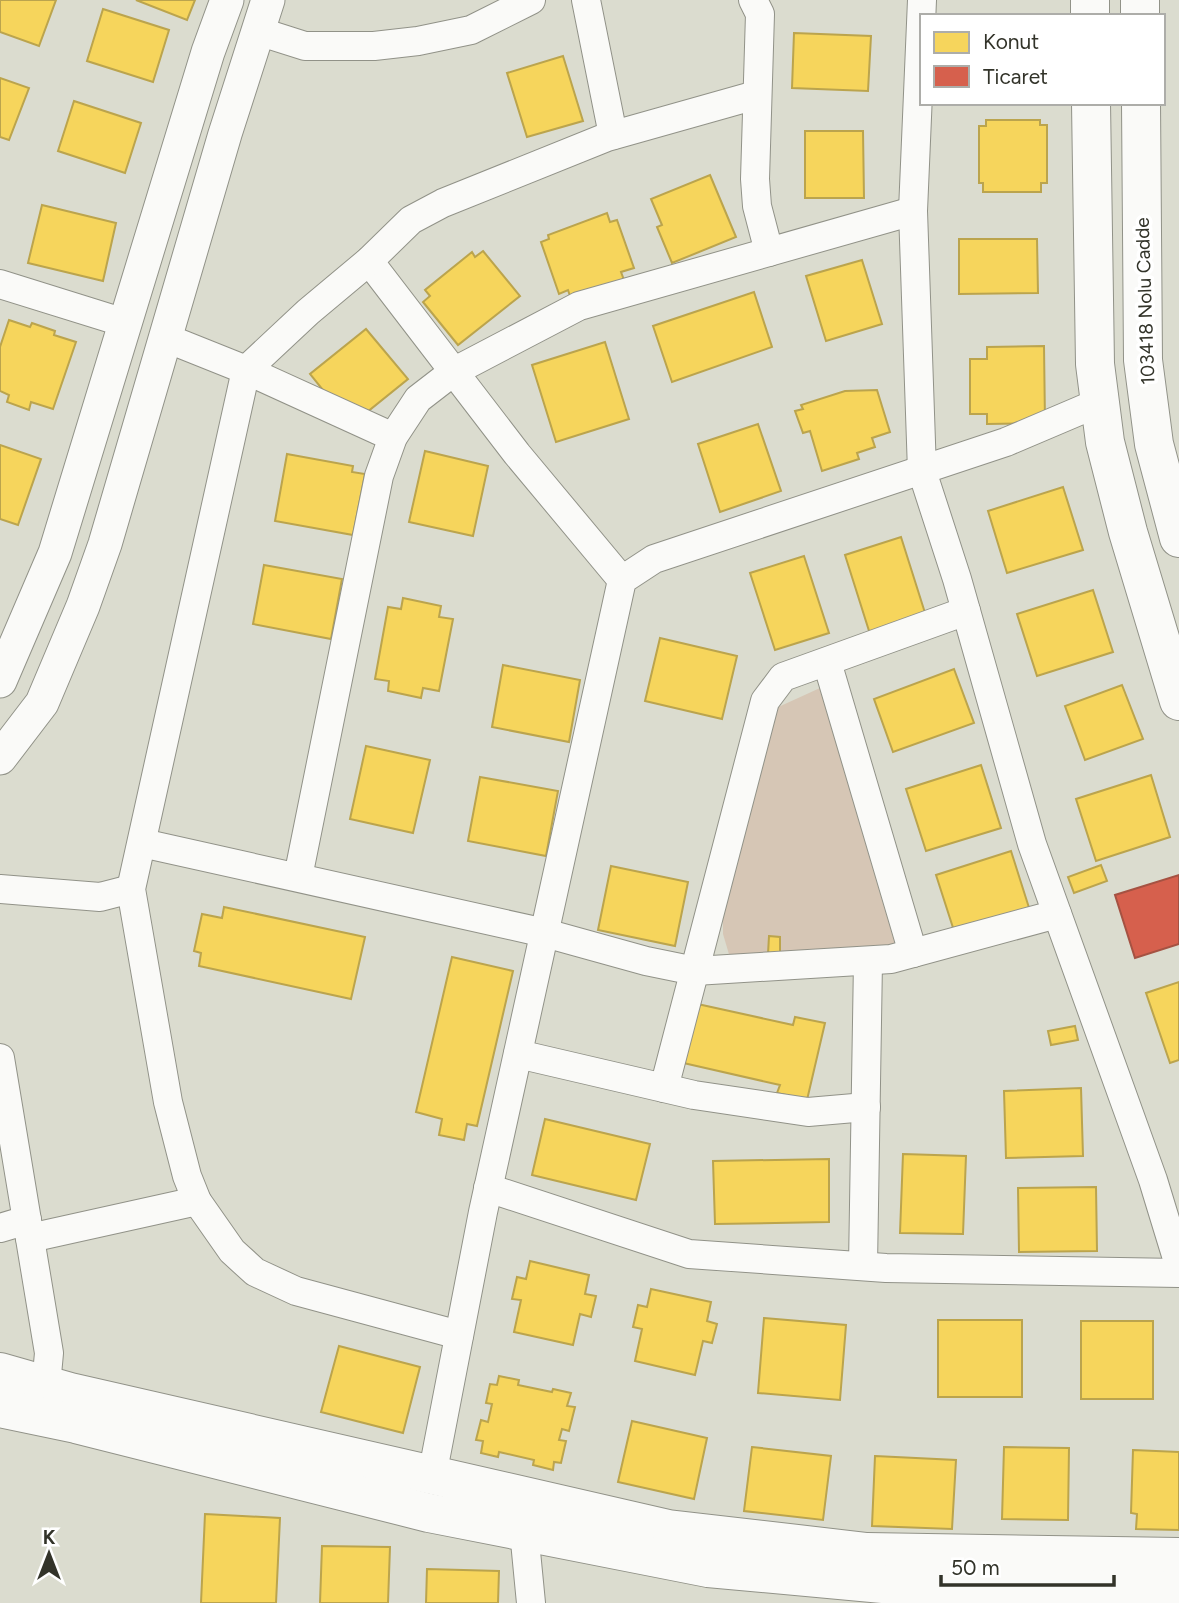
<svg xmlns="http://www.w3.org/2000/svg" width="1179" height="1603" font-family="Figtree,sans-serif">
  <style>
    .green { fill: #d6c6b5 }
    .homes { fill: #f6d55c; stroke: #bba44d; stroke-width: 2 }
    .shops { fill: #d6604d; stroke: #a55242; stroke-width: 2 }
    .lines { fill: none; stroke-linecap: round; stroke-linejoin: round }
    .minor-casing { stroke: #919288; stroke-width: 30 }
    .tertiary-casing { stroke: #919288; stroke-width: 35 }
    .secondary-casing { stroke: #919288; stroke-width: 40 }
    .minor { stroke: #fafaf8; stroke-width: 28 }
    .tertiary { stroke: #fafaf8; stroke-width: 33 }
    .secondary { stroke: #fafaf8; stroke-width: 38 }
    .labels { text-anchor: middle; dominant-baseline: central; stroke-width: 7; stroke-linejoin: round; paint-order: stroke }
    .street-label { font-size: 19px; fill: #323329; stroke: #fff }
  </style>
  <rect width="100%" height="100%" fill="#dbdccf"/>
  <path class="green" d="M820,688L895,944L731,961L723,934V910L774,709Z"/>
  <g class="homes">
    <path d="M0,0H56L39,46L0,32Z"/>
    <path d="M136,0H195L187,20Z"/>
    <path d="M103,9L169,30L153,82L87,61Z"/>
    <path d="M794,33L871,36L868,91L792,88Z"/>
    <path d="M563,56L583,121L527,137L507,73Z"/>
    <path d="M0,78L29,88L9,140L0,137Z"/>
    <path d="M74,101L141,123L125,173L58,151Z"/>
    <path d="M986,120H1040V125H1047V183H1041V192H983V183H979V126H986Z"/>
    <path d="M805,131H863L864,198H805Z"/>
    <path d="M710,175L736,237L672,263L657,227L662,225L651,199Z"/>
    <path d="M42,205L116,223L103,281L28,263Z"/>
    <path d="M607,213L610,222L617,220L634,268L621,272L624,280L571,299L568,290L559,294L541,242L549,239L548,235Z"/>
    <path d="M959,239H1037L1038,293L959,294Z"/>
    <path d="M483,251L520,296L458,345L423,302L430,296L425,290L472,252L475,257Z"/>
    <path d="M862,260L882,324L826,341L806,276Z"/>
    <path d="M754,292L772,347L672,382L653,326Z"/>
    <path d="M9,320L30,327L32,323L55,331L54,335L76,342L53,409L31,402L29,410L7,402L9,395L0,391V347Z"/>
    <path d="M366,329L408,379L351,425L310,374Z"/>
    <path d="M605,342L629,419L556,442L532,365Z"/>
    <path d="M1044,346L1045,423L987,424V414H970V359H987V347Z"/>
    <path d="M877,390L890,432L872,438L875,447L857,453L859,459L822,471L810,431L803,433L795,411L803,409L801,405L845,391Z"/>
    <path d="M758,424L781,491L720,512L698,444Z"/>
    <path d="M0,445L41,459L18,525L0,519Z"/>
    <path d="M425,451L488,466L473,536L409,522Z"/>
    <path d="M287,454L353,466L352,472L365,474L353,535L275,521Z"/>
    <path d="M1063,487L1083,550L1007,573L988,511Z"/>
    <path d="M901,537L926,616L870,634L845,555Z"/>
    <path d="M804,556L829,633L775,650L750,573Z"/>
    <path d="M264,565L342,579L331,639L253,624Z"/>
    <path d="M1093,590L1113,652L1037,676L1017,614Z"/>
    <path d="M403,598L441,606L439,617L453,619L439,691L423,688L421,698L388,691L389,681L375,679L388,607L401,609Z"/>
    <path d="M660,638L737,656L722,719L645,701Z"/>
    <path d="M503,665L580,680L569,742L492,727Z"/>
    <path d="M954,669L974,723L893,752L874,699Z"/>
    <path d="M1122,685L1143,739L1085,760L1065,706Z"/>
    <path d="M366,746L430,760L413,833L350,819Z"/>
    <path d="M981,765L1001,828L926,851L906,789Z"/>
    <path d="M1151,775L1170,837L1096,861L1076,799Z"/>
    <path d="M480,777L558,791L546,856L468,841Z"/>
    <path d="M1011,851L1031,914L956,937L936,875Z"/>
    <path d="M1101,865L1107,881L1074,893L1068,877Z"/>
    <path d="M611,866L688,882L675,946L598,930Z"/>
    <path d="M224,907L365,937L351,999L199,966L201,953L194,951L202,914L222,918Z"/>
    <path d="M769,936L780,937V954H768Z"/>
    <path d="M452,957L513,971L477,1126L467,1124L464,1140L439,1135L442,1119L416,1112Z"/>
    <path d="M1179,982V1060L1170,1063L1146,993Z"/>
    <path d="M693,1003L793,1025L795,1017L825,1023L807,1100L777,1093L780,1085L679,1062Z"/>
    <path d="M1075,1026L1078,1040L1051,1045L1048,1031Z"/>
    <path d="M1081,1088L1083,1156L1006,1158L1004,1091Z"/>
    <path d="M545,1119L650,1144L636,1200L532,1175Z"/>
    <path d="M903,1154L966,1156L963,1234L900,1233Z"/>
    <path d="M829,1159V1222L715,1224L713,1161Z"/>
    <path d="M1096,1187L1097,1251L1019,1252L1018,1188Z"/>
    <path d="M530,1261L589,1275L585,1294L596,1296L591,1317L580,1314L573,1345L514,1332L521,1300L512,1299L517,1277L526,1279Z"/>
    <path d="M651,1289L711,1302L707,1321L717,1324L712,1343L703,1341L695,1375L635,1361L642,1329L633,1327L638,1305L647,1307Z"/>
    <path d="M764,1318L846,1325L840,1400L758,1393Z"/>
    <rect x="938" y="1320" width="84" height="77"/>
    <rect x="1081" y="1321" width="72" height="78"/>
    <path d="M339,1346L420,1367L403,1433L321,1412Z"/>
    <path d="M499,1376L519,1380L518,1385L552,1392L553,1389L571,1393L567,1406L575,1407L569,1431L562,1429L559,1440L566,1441L561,1463L554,1462L553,1470L533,1465L534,1460L499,1452L498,1457L481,1453L483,1441L476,1440L481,1420L488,1422L492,1404L486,1403L490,1384L497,1385Z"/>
    <path d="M632,1421L707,1438L694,1499L618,1482Z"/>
    <path d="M752,1447L831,1456L823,1520L744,1511Z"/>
    <path d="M1004,1447L1069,1448L1068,1520L1002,1519Z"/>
    <path d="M1133,1450L1179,1452V1530L1136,1529L1137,1514L1131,1513Z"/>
    <path d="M875,1456L956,1460L952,1529L872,1526Z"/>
    <path d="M205,1514L280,1518L276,1603H201Z"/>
    <path d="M322,1546L390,1547L388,1603H320Z"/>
    <path d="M427,1569L499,1571L498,1603H426Z"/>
  </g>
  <path class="shops" d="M1179,875V944L1135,958L1115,895Z"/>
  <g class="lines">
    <defs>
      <g id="minor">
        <path d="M586,0L613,135"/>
        <path d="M753,0L760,14L755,179L757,206L769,252"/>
        <path d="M922,0L913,211L922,471L957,579L1032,844L1153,1180L1179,1265"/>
        <path d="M258,31L305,46H374L418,41L471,30L531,0"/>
        <path d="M369,261L517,454L622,580"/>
        <path d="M0,284L125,323"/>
        <path d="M166,338L246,370L393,437"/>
        <path d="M827,662L913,953"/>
        <path d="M142,843L545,933L646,961L695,971L891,959L1057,914"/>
        <path d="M298,877L379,476L393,437L418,399L453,372L579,306L913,211"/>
        <path d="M0,889L100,897L131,889"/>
        <path d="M518,1054L694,1095L808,1112L866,1107"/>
        <path d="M0,1058L49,1353L46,1385"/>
        <path d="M664,1088L765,701L783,677L966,611"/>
        <path d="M488,1188L689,1254L886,1268L1179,1273"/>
        <path d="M0,1228L27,1220"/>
        <path d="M30,1238L197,1201"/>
        <path d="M863,1266L868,961"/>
        <path d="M459,1335L296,1291L255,1272L232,1251L197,1201L187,1176L168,1102L131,889L246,370L308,312L369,261L411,220L443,203L607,137L756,95"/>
        <path d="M432,1476L483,1212L622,580L654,559L1006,442L1100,402"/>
        <path d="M524,1531L531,1603"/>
      </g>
      <g id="tertiary">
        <path d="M0,681L55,553L208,52L227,0"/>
        <path d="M0,758L42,703L83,606L105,544L225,134L268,0"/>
      </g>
      <g id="secondary">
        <path d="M1090,0V16"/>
        <path d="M1140,0V16"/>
        <path d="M1091,103L1095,364L1105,442L1128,532L1179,701"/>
        <path d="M1141,103L1143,360L1154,444L1179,538"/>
        <path d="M0,1372L70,1392L668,1529L867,1552L1179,1557"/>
        <path d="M0,1408L76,1424L429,1513L708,1568L893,1585L1179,1591"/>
      </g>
    </defs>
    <use href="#minor" class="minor-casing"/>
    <use href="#tertiary" class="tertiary-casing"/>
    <use href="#secondary" class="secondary-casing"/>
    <use href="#minor" class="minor"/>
    <use href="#tertiary" class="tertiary"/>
    <use href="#secondary" class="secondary"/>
  </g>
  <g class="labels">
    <g class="street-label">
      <text transform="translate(1145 301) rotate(-92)">103418 Nolu Cadde</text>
    </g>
  </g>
  <rect x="920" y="14" width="245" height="91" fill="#ffffff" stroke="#adada9" stroke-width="2"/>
  <rect x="934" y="32" width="35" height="21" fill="#f6d55c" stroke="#adada9" stroke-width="2"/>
  <text x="983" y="49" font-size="21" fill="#323329">Konut</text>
  <rect x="934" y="66" width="35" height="21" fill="#d6604d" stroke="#adada9" stroke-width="2"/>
  <text x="983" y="84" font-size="21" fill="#323329">Ticaret</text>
  <g transform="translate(49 1554)" stroke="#ffffff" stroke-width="5" paint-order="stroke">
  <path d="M0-5L12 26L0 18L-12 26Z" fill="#323329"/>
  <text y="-10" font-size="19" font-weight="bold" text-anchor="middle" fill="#323329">K</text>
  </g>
  <path d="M941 1575v10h173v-10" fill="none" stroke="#323329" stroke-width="3.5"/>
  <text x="951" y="1575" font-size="21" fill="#323329" stroke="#ffffff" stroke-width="5" paint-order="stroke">50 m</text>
</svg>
